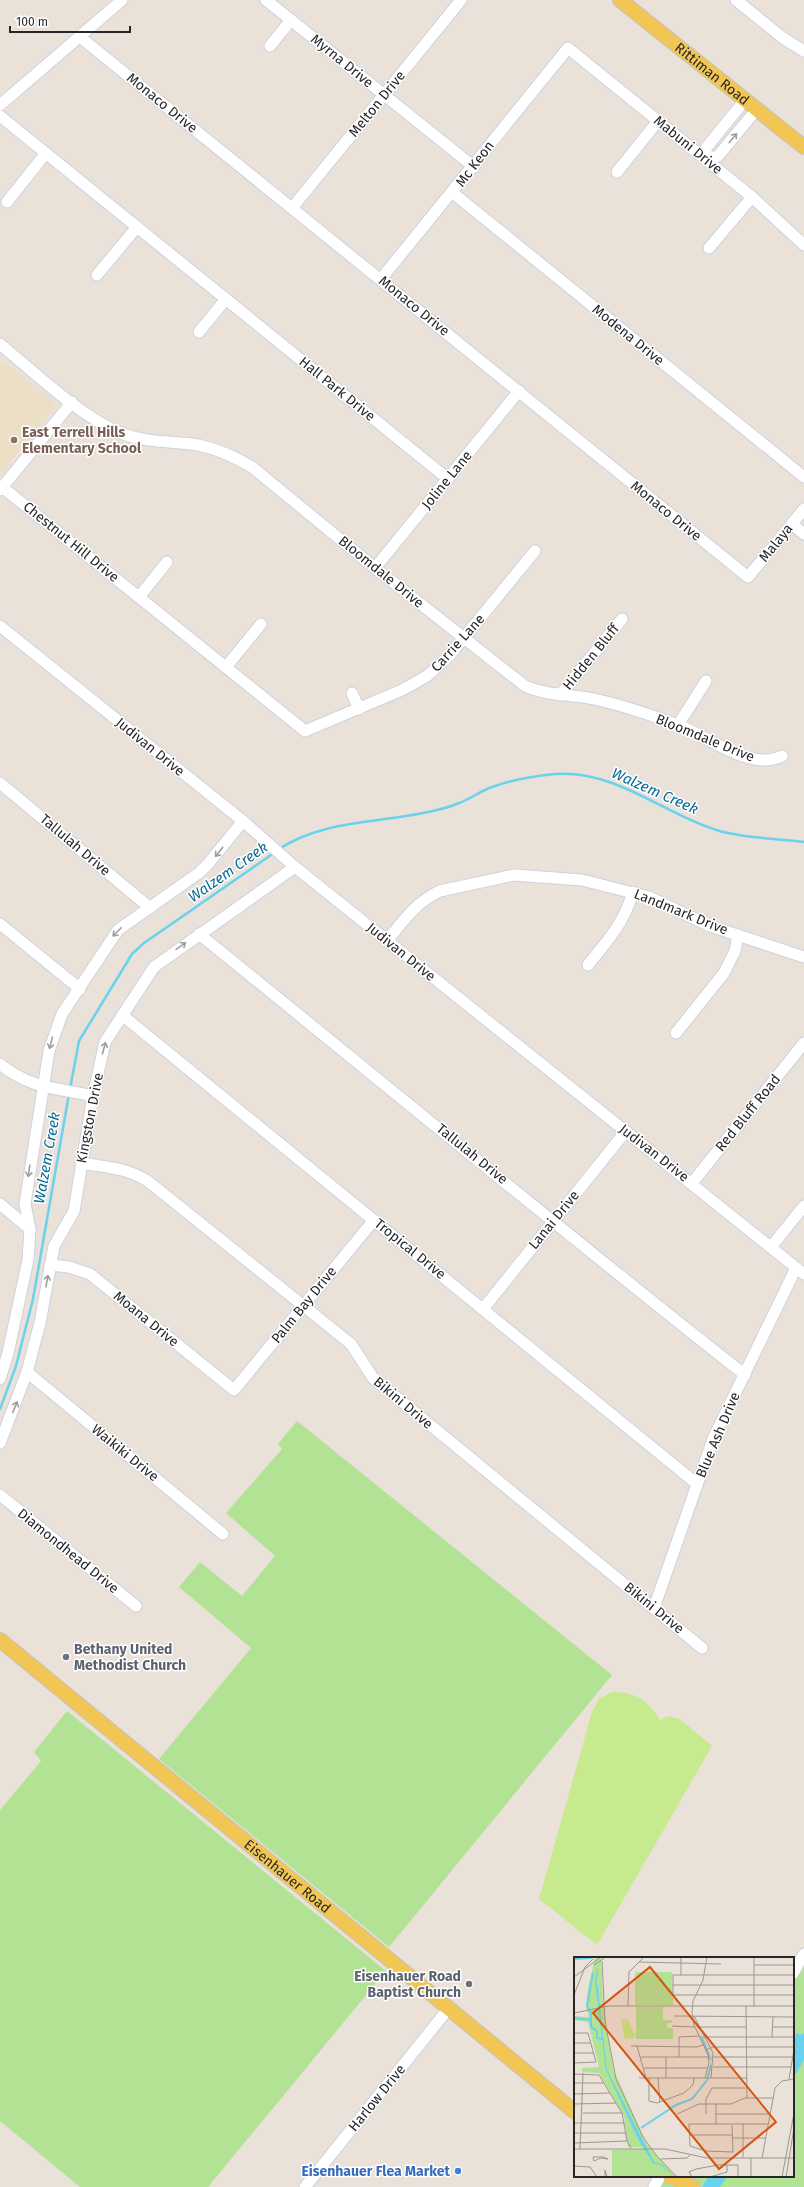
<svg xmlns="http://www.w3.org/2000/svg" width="804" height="2187" font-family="'Fira Sans',sans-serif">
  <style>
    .education { fill: #eddec6 }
    .green { fill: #b2e293 }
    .pitch { fill: #c7ea8e }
    .water { fill: #68d2ef }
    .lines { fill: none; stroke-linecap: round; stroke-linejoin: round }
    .stream { stroke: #68d2ef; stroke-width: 2.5 }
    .minor-casing { stroke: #cdd2e1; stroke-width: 13 }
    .major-casing { stroke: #c3c3c3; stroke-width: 16 }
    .minor { stroke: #fff; stroke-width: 11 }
    .major { stroke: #f2c655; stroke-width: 14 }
    .oneway { stroke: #9e9e9e }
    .education-dot { fill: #8d6e63; stroke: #fff; stroke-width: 1.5 }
    .worship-dot { fill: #6b7280; stroke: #fff; stroke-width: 1.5 }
    .shop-dot { fill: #3f7fe0; stroke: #fff; stroke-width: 1.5 }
    .labels { text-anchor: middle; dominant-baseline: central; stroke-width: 3; stroke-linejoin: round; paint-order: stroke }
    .street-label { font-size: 14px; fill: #272727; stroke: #fff }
    .education-label { font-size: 14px; font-weight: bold; fill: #785e54; stroke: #fff; text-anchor: start }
    .worship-label { font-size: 14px; font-weight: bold; fill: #5b616d; stroke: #fff; text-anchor: start }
    .shop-label { font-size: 14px; font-weight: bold; fill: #366cbe; stroke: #fff; text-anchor: end }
    .water-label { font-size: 15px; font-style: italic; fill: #0b6d96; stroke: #fff }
    .inset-river { fill: none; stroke: #68d2ef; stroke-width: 2 }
    .inset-road { fill: none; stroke: #9c9791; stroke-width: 1 }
    .view { fill: #d5540f; fill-opacity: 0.15; stroke: #d5540f; stroke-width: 2 }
    .inset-edge { fill: none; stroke: #272727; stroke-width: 2 }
  </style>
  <rect width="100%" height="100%" fill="#eae1d8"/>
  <path class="education" d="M0,360L56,405L0,475Z"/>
  <g class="green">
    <path d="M297,1421L612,1675L389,1947L159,1759L251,1648L179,1587L200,1562L242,1596L275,1556L226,1513L282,1449L278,1444Z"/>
    <path d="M67,1711L386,1971L208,2187H80L0,2121V1810L41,1761L34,1752Z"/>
    <path d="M804,1962V2187H660L666,2176H793V1979Z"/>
  </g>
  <path class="pitch" d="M612,1692C635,1692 648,1700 660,1720L669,1716L680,1719L712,1746L597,1945L539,1899L592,1712L599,1699Z"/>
  <g class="water">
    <path d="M797,2033L801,2035L804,2033V2060L793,2078V2040Z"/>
    <path d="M709,2176H727L720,2187H702Z"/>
  </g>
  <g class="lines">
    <g class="stream">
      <path d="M279,849C323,820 378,823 428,812C438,810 450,807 459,803C471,799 480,791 492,787C512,780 533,776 554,774C617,769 665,816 723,832C748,838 779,839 804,842"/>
      <path d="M70,1089L79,1041L132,954L144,943L274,853"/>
      <path d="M0,1409L16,1366L33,1299L69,1094"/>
    </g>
    <defs>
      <g id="minor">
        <path d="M266,0L474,167"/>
        <path d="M736,0L783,38L804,51"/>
        <path d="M80,37L748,577L804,509"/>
        <path d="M270,46L291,20"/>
        <path d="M745,100L706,148V159L718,156L757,109"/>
        <path d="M0,105L122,0"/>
        <path d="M0,116L448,479"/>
        <path d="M617,172L658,121"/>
        <path d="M453,193L804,477"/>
        <path d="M7,202L46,153"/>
        <path d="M292,208L461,0"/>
        <path d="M709,248L752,197"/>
        <path d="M97,275L137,227"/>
        <path d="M381,279L568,48L752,197L804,245"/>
        <path d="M199,332L226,299"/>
        <path d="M0,344C34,372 83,419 123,434C148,443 173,441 198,445C218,449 235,457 252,467L375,568L525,686C547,696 571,694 594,699C622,705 651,715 678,725C708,736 750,772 782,756"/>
        <path d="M2,487L305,731L402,690L427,676L449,656L535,551"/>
        <path d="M0,490L72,402"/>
        <path d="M792,524L804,534"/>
        <path d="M375,568L519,391"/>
        <path d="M139,597L167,562"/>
        <path d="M0,626L243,821L295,867L804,1274"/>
        <path d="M226,667L261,624"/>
        <path d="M352,693L359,709"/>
        <path d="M560,695L622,619"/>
        <path d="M678,725L706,681"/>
        <path d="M0,783L149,907"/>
        <path d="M0,924L80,989"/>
        <path d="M199,934C381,1081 561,1230 745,1375"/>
        <path d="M387,941C403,921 416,902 440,891L514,875L582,880L649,897L710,926L804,957"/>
        <path d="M588,965C608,940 624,923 633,892"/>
        <path d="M122,1015L697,1484"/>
        <path d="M676,1033L724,973L735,951L738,935"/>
        <path d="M0,1064C30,1089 58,1088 93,1096"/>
        <path d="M81,1163C105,1167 129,1168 149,1182L351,1344L373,1378L702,1648"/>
        <path d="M692,1183L804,1043"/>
        <path d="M0,1204L30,1229"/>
        <path d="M771,1247L804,1206"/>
        <path d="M50,1265L69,1267L90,1274L234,1390L374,1220"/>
        <path d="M483,1309L626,1131"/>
        <path d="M27,1372L223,1534"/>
        <path d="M0,1379L8,1353L28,1260L30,1229L25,1204L49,1051L62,1014L118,930L200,872L208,864L243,821"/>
        <path d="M0,1443L27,1372L40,1323L54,1246L74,1211L93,1096L105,1042L154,967L295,867"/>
        <path d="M0,1495L136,1606"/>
        <path d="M654,1608L713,1439L796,1268"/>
        <path d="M793,1973L804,1954"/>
        <path d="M305,2187L449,2008"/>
        <path d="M654,2187L660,2176"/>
      </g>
      <g id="major">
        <path id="s1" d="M620,0L804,147"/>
        <path id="s2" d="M0,1640L575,2112"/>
        <path d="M670,2176L693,2187"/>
      </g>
    </defs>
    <use href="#minor" class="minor-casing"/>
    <use href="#major" class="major-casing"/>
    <use href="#minor" class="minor"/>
    <use href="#major" class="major"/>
  </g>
  <defs><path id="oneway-shaft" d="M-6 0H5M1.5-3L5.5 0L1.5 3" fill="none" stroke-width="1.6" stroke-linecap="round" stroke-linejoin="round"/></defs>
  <g class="oneway">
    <use href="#oneway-shaft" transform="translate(733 138) rotate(-51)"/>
    <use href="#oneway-shaft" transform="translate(219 852) rotate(129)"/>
    <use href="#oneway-shaft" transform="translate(117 932) rotate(135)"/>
    <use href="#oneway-shaft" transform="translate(181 946) rotate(-35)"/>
    <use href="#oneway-shaft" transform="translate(51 1043) rotate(104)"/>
    <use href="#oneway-shaft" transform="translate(104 1048) rotate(-75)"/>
    <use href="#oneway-shaft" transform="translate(29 1171) rotate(98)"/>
    <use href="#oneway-shaft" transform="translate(47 1281) rotate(-80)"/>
    <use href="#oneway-shaft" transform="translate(15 1407) rotate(-68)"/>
  </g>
  <circle class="education-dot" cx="14" cy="440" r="4"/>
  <g class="worship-dot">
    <circle cx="66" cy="1657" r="4"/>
    <circle cx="469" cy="1984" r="4"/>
  </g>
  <circle class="shop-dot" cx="458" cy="2171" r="4"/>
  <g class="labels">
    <g class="street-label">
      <text transform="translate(342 61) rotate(39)">Myrna Drive</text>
      <text stroke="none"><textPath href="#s1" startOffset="118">Rittiman Road</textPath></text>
      <text transform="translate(162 103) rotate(39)">Monaco Drive</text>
      <text transform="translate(377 104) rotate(-51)">Melton Drive</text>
      <text transform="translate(688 145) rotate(39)">Mabuni Drive</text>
      <text transform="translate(475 164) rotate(-53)">Mc Keon</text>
      <text transform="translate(414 306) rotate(39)">Monaco Drive</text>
      <text transform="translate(628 335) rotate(39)">Modena Drive</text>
      <text transform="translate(337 389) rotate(39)">Hall Park Drive</text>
      <text transform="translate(447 480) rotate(-51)">Joline Lane</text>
      <text transform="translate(666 511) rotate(39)">Monaco Drive</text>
      <text transform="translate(71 542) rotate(39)">Chestnut Hill Drive</text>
      <text transform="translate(776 543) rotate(-51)">Malaya</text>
      <text transform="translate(381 572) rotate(39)">Bloomdale Drive</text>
      <text transform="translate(458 643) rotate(-48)">Carrie Lane</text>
      <text transform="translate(591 657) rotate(-51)">Hidden Bluff</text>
      <text transform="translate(705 738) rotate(22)">Bloomdale Drive</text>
      <text transform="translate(150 747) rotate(39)">Judivan Drive</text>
      <text transform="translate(75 845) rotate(40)">Tallulah Drive</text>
      <text transform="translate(681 912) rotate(22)">Landmark Drive</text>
      <text transform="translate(401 952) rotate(39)">Judivan Drive</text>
      <text transform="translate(748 1113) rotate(-51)">Red Bluff Road</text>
      <text transform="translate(90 1118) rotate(-79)">Kingston Drive</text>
      <text transform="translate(654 1153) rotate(38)">Judivan Drive</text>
      <text transform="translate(472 1154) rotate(39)">Tallulah Drive</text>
      <text transform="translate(554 1220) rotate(-51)">Lanai Drive</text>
      <text transform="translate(410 1249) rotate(39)">Tropical Drive</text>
      <text transform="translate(304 1305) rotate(-51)">Palm Bay Drive</text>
      <text transform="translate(146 1319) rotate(39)">Moana Drive</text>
      <text transform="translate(403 1403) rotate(40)">Bikini Drive</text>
      <text transform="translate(718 1435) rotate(-67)">Blue Ash Drive</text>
      <text transform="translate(125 1453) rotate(39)">Waikiki Drive</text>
      <text transform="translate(68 1551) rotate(39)">Diamondhead Drive</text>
      <text transform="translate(654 1608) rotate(39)">Bikini Drive</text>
      <text stroke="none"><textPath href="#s2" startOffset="372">Eisenhauer Road</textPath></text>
      <text transform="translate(377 2098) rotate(-51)">Harlow Drive</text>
    </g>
    <g class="education-label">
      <text x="22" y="432">East Terrell Hills<tspan x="22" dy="16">Elementary School</tspan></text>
    </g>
    <g class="worship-label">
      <text x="74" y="1649">Bethany United<tspan x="74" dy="16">Methodist Church</tspan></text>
      <text x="461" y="1976" text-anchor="end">Eisenhauer Road<tspan x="461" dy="16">Baptist Church</tspan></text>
    </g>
    <g class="shop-label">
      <text x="450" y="2171">Eisenhauer Flea Market</text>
    </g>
    <g class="water-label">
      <text transform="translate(655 791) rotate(24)">Walzem Creek</text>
      <text transform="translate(228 872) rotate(-35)">Walzem Creek</text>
      <text transform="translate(47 1158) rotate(-80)">Walzem Creek</text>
    </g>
  </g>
  <g transform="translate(574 1957)">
    <rect width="220" height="220" fill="#eae1d8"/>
    <path d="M21,0H27L29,46L39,112L73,187L102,220H38V193L72,192L54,155L50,149L69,190H54L50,159L25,116L8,115V111L25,110L14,65L0,63V59L15,60L12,49L14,32ZM61,15H98L99,48H61ZM62,50H89V63H98V66H93V71H99V82H62Z" fill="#b2e293"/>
    <path d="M47,62H54L61,78L60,81L51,82Z" fill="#c7ea8e"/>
    <path d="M24,8V18L22,24L24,30L25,42L33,113L80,205L88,207L100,220L87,208L79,206L65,184L32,113L21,25Z" fill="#68d2ef"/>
    <path class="inset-river" d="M0,2L18,1M19,16L13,49L17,56V70L23,74V81L29,82M0,61L17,63M127,79L137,103M67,171L102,148L118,142L133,123L137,108"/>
    <path class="inset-road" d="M28,4L31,64L42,122L69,180L82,198L103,220M65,5L147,7M20,8L32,0M180,8H220M107,18V0M220,18H99V38H220M0,20L27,0M99,28H220M0,38L11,10L19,2M54,49L55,15L70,0M172,49L173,141M180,49V0M0,56L35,49H220M100,59L220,60M120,59L139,96L137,121M98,69L121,70M123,70H172M198,70H220M0,76H14L22,105L0,106M129,80H220M198,80L199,60M0,86H17M57,89L123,90L129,88M63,89L72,121M132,93L139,90H220M0,96H20M67,100H135M92,100V121M105,100V80L125,79M139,100H219M139,110H217M70,111H134M0,117L25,118L48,156L53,184L57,191M65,121H173M75,121V144L83,146L110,136L119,128L120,121M84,121L86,145M131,121L135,106L134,98L120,68L118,55L119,44L129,23L133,0M215,122L220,93M0,126H30M0,137L36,136M0,147L42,146M9,156H48M103,157L125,147H157L171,141H199M132,157V142L138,131H173M142,157H196M0,166H51M142,167V147M158,168L159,195L132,194L116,189L115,167H194M0,176H53M115,178H158M158,181H191M0,186L53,184M0,192H91L133,201H220M6,192L9,116M19,200H29L34,202L27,201L20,204ZM169,201V167M177,201V220M188,201L201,131L208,124L220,122M87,202L113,201L116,198M0,209L16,210L23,220M31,220V213L33,220M118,220L115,215L122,212L144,208H164V220M136,220L153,215V208M208,220L220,156M212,220L220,171"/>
    <path class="view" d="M76,10L202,165L145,212L19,56Z"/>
    <rect width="220" height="220" class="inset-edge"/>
  </g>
  <path d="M10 26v6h120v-6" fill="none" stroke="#272727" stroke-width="2"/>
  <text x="16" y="26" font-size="12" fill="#272727" stroke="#ffffff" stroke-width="3" paint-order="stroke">100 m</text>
</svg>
